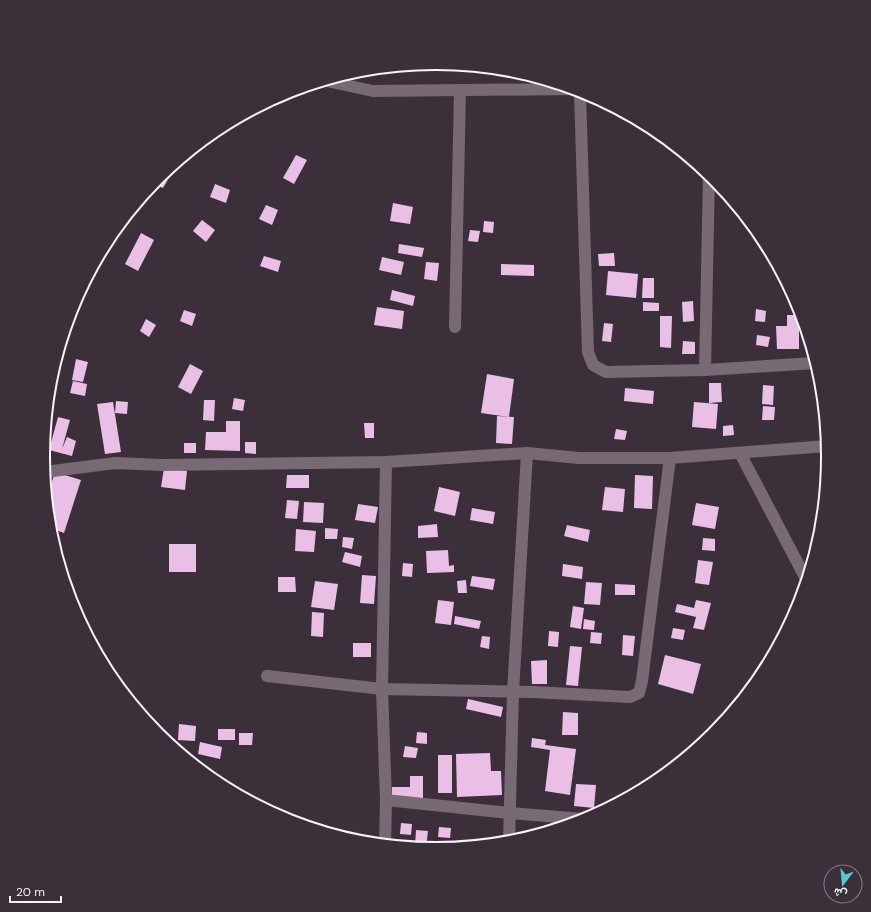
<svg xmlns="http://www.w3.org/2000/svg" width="871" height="912" font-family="'DM Sans',Vazirmatn,sans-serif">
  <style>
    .building { fill: #eabfe6 }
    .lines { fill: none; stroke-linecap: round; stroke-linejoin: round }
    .minor { stroke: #776a75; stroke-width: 12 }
    .rim { fill: none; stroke: #f9f2f8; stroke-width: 2 }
  </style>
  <rect width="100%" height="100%" fill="#3b303a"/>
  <g class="building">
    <path d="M296,155L307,160L294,184L283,178Z"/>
    <path d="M166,172L171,174L163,188L154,184Z"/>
    <path d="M215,184L230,190L226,203L210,197Z"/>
    <path d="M393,203L413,207L410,224L390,221Z"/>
    <path d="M266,205L278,210L272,225L259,219Z"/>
    <path d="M202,220L215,230L206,242L193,231Z"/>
    <path d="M484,221L494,222L493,233L483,232Z"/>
    <path d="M470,230L480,231L478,242L468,241Z"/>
    <path d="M141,233L154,240L138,271L125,264Z"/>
    <path d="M399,244L424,248L422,257L398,253Z"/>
    <path d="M614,253L615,266H599L598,254Z"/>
    <path d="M264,256L281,261L278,272L260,266Z"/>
    <path d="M382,257L404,262L401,275L379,270Z"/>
    <path d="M426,262L439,263L437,281L424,279Z"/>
    <path d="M501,264L534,265V276L501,275Z"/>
    <path d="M608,271L638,274L636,298L606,295Z"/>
    <path d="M643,278H654V298H642Z"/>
    <path d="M392,290L415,296L413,306L390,300Z"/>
    <path d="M693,301L694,321L683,322L682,302Z"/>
    <path d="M643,302L659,303V311H643Z"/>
    <path d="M377,307L404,311L402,329L374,325Z"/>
    <path d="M756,309L766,311L765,322L755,321Z"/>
    <path d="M184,310L196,314L192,326L180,321Z"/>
    <path d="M787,315H799V349H777L776,326H787Z"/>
    <path d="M660,316H672L671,348L660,347Z"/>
    <path d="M146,319L156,325L149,337L140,331Z"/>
    <path d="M604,323L613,324L611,342L602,341Z"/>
    <path d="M757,335L770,337L768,347L756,345Z"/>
    <path d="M683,341L695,342V354H682Z"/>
    <path d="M76,359L88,362L83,382L72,380Z"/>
    <path d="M190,364L203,371L191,394L178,387Z"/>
    <path d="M487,374L514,379L509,417L481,413Z"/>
    <path d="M73,381L87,384L85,396L70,393Z"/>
    <path d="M709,383H721L722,402L709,403Z"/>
    <path d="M763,385L774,386L773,405L762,404Z"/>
    <path d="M625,388L654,391L653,404L624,401Z"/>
    <path d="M234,398L245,400L243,411L232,409Z"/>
    <path d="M204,400H215L214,421L203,420Z"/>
    <path d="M116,401L128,402L127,414L115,413Z"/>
    <path d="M113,402L121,452L105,454L97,404Z"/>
    <path d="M694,402L718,404L716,429L692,427Z"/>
    <path d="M763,406L775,407L774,420H762Z"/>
    <path d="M497,416L514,417L512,444L496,443Z"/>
    <path d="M58,417L70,420L62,449L67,437L76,441L72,456L49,450Z"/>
    <path d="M226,421H240V451L205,450L206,432H226Z"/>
    <path d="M364,423H374V438H365Z"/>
    <path d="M733,425L734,435L723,436V426Z"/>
    <path d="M616,429L627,431L625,440L614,439Z"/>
    <path d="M245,442H256V454L245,453Z"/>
    <rect x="184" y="443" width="12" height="10"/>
    <path d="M164,468L187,471L185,490L161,487Z"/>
    <path d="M55,472L81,480L64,533L50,528L47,497Z"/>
    <path d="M287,475H309V488H286Z"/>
    <path d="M635,475L653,476L652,509L634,508Z"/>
    <path d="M439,487L460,492L455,516L434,511Z"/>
    <path d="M605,487L625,489L623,512L602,510Z"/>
    <path d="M287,500L299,501L297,519L285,518Z"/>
    <path d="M304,502L324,503L323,523L303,522Z"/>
    <path d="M696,503L719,507L715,529L692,525Z"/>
    <path d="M358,504L378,507L375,523L355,520Z"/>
    <path d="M472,508L495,512L493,524L470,520Z"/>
    <path d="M437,524L438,537L418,538V526Z"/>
    <path d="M567,525L590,530L588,542L564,536Z"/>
    <path d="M325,528L338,529L337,539H325Z"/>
    <path d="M296,529L316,531L314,552L295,551Z"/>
    <path d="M343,537L354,538L352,549L342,547Z"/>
    <path d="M703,538L715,539V551L702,550Z"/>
    <rect x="169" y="544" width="27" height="28"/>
    <path d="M448,550L449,566L454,565V572L427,573L426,551Z"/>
    <path d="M345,552L362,556L360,567L342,562Z"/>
    <path d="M698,560L713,562L709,585L695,583Z"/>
    <path d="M403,563L413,564L412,577L402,576Z"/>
    <path d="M563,564L583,567L582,579L562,576Z"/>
    <path d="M362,575L376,576L374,604L360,603Z"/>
    <path d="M472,576L495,579L493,590L470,586Z"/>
    <path d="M278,577H295L296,592H278Z"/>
    <path d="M466,580L467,593H458L457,581Z"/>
    <path d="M315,581L338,584L334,610L311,607Z"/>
    <path d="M586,582L602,583L600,605L584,604Z"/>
    <path d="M615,584L635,585V595H615Z"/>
    <path d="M438,600L454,602L451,625L435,623Z"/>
    <path d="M696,600L711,603L704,630L693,628L696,617L675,612L677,604L694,608Z"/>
    <path d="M573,606L584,608L581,629L570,627Z"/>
    <path d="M312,612L324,613L323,637L311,636Z"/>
    <path d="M455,616L481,621L479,629L454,624Z"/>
    <path d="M584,619L595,621L594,630L583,629Z"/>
    <path d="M673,628L685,630L683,640L671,638Z"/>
    <path d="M549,631L559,632L558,647L548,646Z"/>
    <path d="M591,632L602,633L601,644L590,643Z"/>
    <path d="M623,635L635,636L633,656L622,655Z"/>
    <path d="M482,636L490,637L489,649L480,647Z"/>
    <rect x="353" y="643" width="18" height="14"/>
    <path d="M570,646L582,647L578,686L566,685Z"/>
    <path d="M665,655L701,664L693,694L658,684Z"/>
    <path d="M547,660V684H532L531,661Z"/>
    <path d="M468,699L503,707L501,717L466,709Z"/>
    <path d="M563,712L578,713V735H562Z"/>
    <path d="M179,724L196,726L195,741L178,740Z"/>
    <rect x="218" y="729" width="17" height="11"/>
    <path d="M417,732L427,733V744L416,743Z"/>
    <path d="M239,733H253L252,745H239Z"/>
    <path d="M532,738L546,740L545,745L576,749L570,795L545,791L550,750L531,747Z"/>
    <path d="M200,742L222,747L220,759L198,754Z"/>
    <path d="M405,746L418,748L416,758L403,757Z"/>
    <path d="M490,753L491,771H501L502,795L457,797L456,754Z"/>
    <rect x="438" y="755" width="14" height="38"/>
    <path d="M410,776H423V800H392V787H410Z"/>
    <path d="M576,784L596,785L594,808L574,806Z"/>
    <path d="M401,823L412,824L411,835L400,834Z"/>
    <path d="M439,827L451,828L450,838L438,837Z"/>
    <path d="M416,830L428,831L426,848L415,846Z"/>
  </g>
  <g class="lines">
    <g class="minor">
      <path d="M327,81L373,91L571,89"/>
      <path d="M580,92L588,352L593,365L606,372L705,370L815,363"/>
      <path d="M455,327L460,90"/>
      <path d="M705,370L709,175"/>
      <path d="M740,453L806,579"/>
      <path d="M45,472L115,463L162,465L386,462L527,453L579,458H670L827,446"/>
      <path d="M267,676L382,689L533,692L630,697L639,693L642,681L670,458"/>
      <path d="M386,800L509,813L584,819"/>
      <path d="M509,841L513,692L527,453"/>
      <path d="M385,844L386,800L382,689L386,462"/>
    </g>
  </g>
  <path d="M0 0H871V912H0ZM435 70H436A385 385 0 0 1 821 455V457A385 385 0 0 1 436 842H435A385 385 0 0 1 50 457V455A385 385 0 0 1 435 70Z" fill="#3b303a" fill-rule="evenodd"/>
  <path class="rim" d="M435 70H436A385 385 0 0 1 821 455V457A385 385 0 0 1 436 842H435A385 385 0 0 1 50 457V455A385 385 0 0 1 435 70Z"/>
  <g transform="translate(843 884) rotate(196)"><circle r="19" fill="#3b303a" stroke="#877e86"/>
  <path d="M0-3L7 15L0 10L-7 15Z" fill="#53cadc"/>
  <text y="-6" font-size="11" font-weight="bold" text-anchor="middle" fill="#f9f2f8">ش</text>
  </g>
  <path d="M10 896v6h51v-6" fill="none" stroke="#f9f2f8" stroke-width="2"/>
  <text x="16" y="896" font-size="12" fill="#f9f2f8" stroke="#3b303a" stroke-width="3" paint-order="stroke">20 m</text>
</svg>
